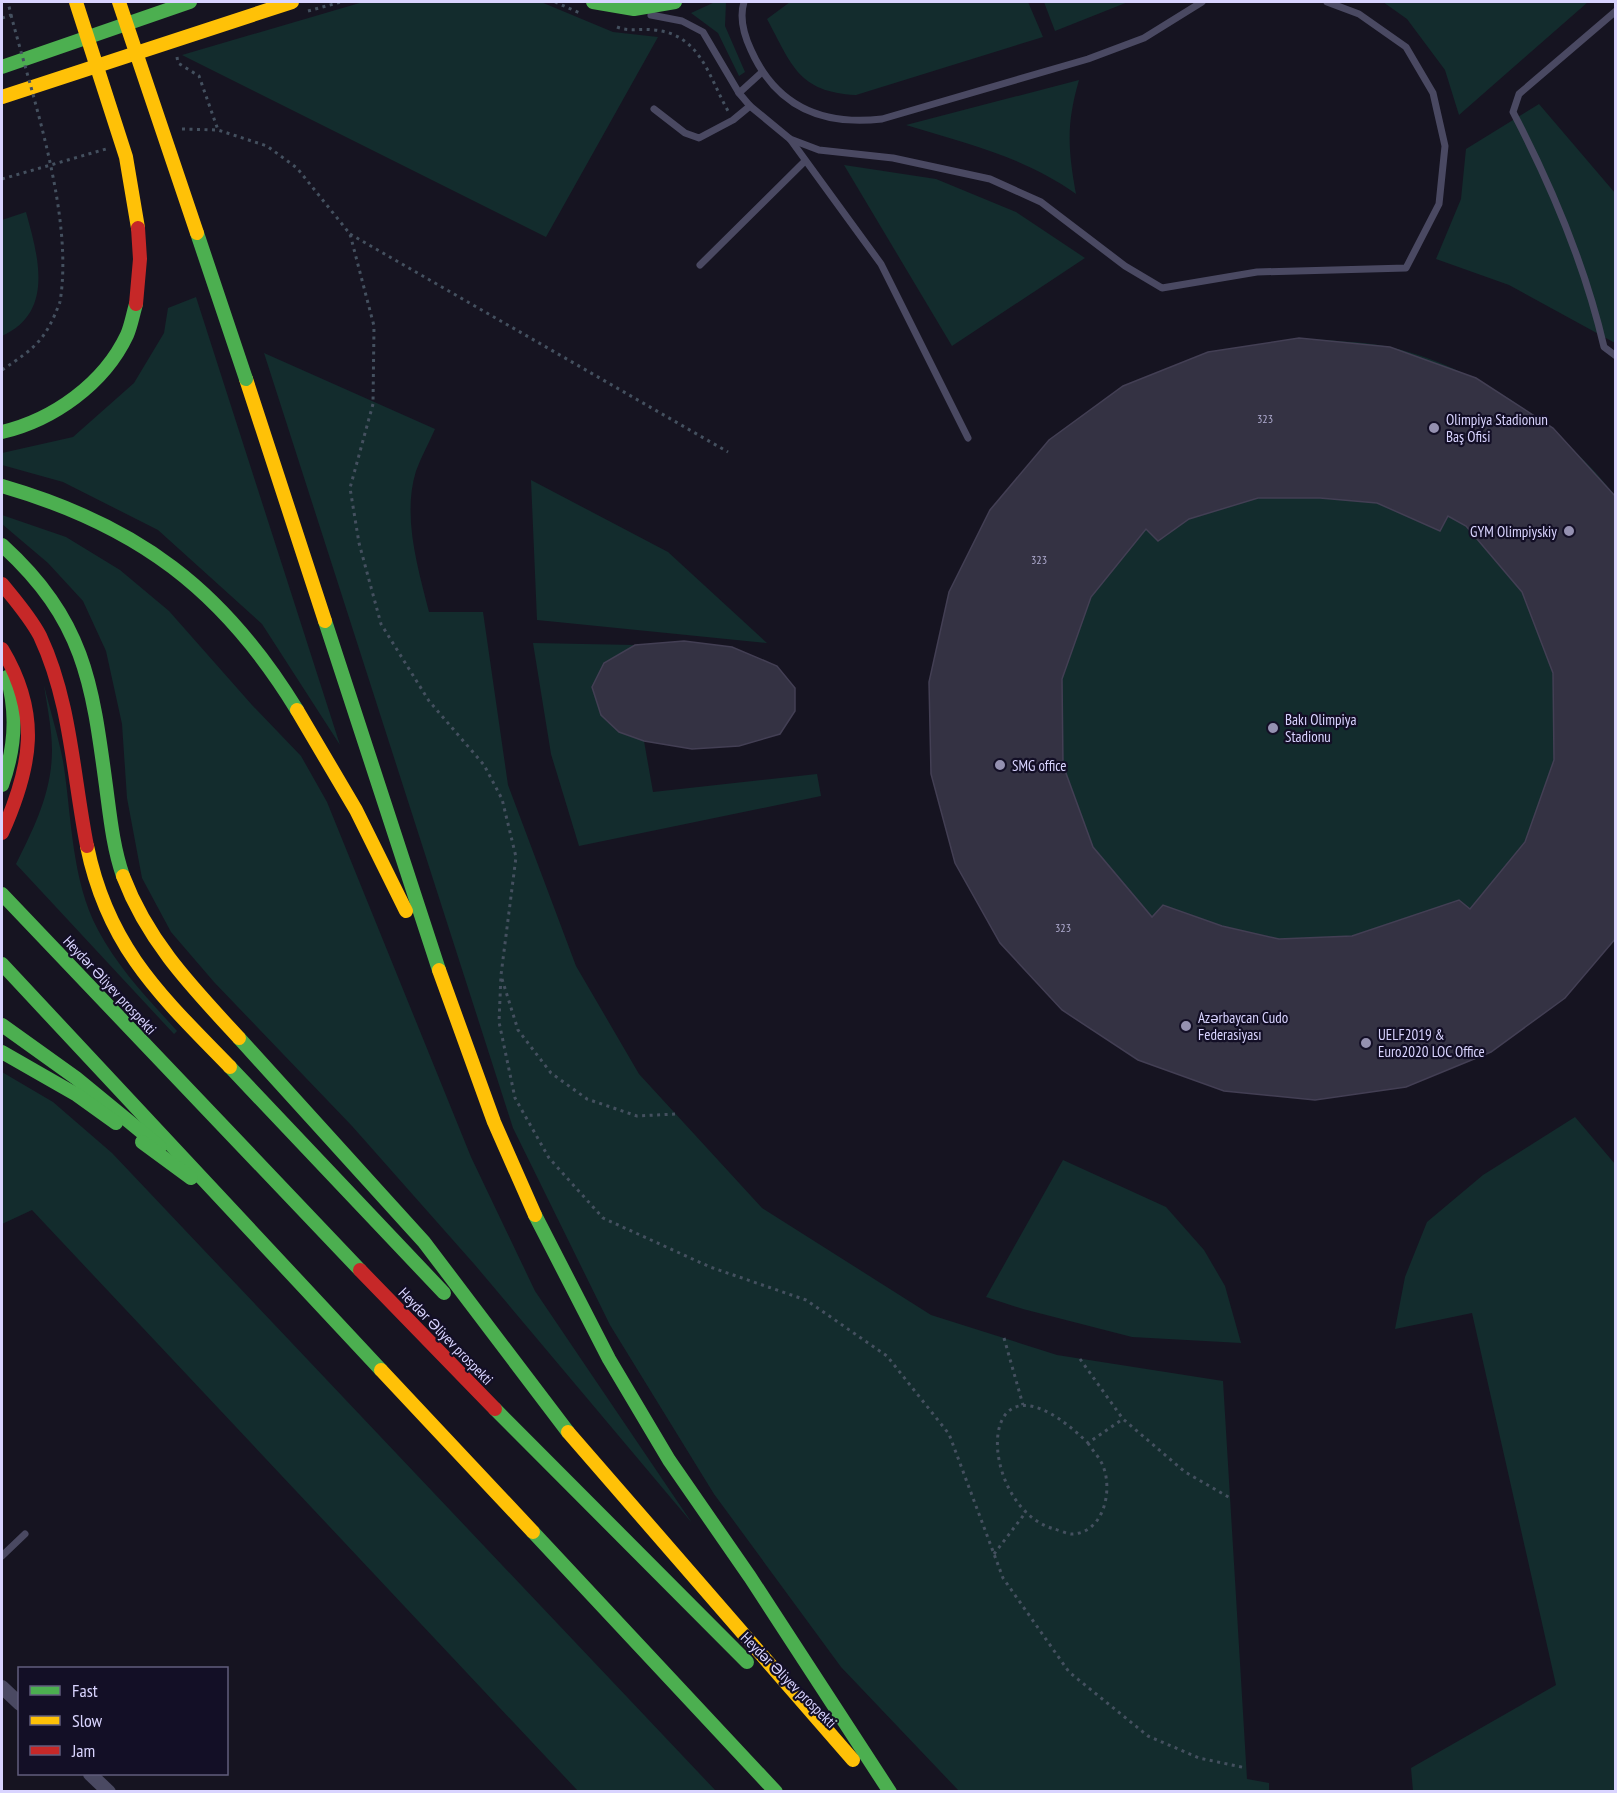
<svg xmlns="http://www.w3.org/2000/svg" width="1617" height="1793" font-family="'PT Sans Narrow',sans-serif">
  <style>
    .green { fill: #132c2d }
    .building { fill: #343243; stroke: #433f54; stroke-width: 1.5; fill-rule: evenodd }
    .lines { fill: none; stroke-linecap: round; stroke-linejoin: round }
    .path { stroke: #44505f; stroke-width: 3; stroke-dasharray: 3 4.5; stroke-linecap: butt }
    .lane { stroke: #4a4962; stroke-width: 7 }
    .street { stroke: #4a4962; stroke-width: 14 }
    .fast { stroke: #4caf50; stroke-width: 14 }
    .slow { stroke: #ffc107; stroke-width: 14 }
    .jam { stroke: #c62828; stroke-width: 14 }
    .path-bridge { stroke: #44505f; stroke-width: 3; stroke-dasharray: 3 4.5; stroke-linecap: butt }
    .fast-bridge { stroke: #4caf50; stroke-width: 14 }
    .slow-bridge { stroke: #ffc107; stroke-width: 14 }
    .jam-bridge { stroke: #c62828; stroke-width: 14 }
    .poi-dot { fill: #9591b1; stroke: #130f26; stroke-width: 2 }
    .labels { text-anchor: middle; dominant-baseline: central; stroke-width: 4.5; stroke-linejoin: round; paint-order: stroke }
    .number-label { font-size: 12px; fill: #b0acd0 }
    .poi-label { font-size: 15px; fill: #d9d4ff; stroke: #130f26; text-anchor: start }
    .street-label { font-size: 15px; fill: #d9d4ff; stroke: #130f26 }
  </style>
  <rect width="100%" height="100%" fill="#161421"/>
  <g class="green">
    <path d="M363,2H541L613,32L658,37L546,237L182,55Z"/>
    <path d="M715,2H726L725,26L745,72L739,76L718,33L691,13Z"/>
    <path d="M790,2H1028L1043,37L856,95C798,92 792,65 767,19Z"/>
    <path d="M1044,2H1128L1055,31Z"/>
    <path d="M1383,2H1588L1459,115L1445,70L1407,19Z"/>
    <path d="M1079,80C1066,125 1068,149 1076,194C1025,157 965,143 906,125Z"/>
    <path d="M1539,104L1615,193V343L1509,285L1436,259L1461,199L1466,149Z"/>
    <path d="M844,165L936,179L1016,212L1085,258L952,346Z"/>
    <path d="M26,212C38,256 55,312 2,336V220Z"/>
    <path d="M196,297L340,745L262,624L158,530L63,482L2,465V453L73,437L134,383L164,333L168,308Z"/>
    <path d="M1299,338C1328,341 1361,341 1390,347C1480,369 1559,424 1616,497L1615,938L1565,998L1491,1052L1224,1091L1138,1060L1062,1010L1000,943L955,863L1123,386L1208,352Z"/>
    <path d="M264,353L435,429C429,443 421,457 416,471C402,516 418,568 429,612H483L508,785L576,966L639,1074L762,1208L931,1315L1057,1355L1223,1381L1247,1779L1269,1783V1791H959L841,1667L714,1494L610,1325L513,1128Z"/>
    <path d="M531,480L668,552L767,643L537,620Z"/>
    <path d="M2,515L66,537L120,570L169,611L252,705L301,756L327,802L471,1157L535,1291L692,1523L475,1265L352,1126L214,982L171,932L142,878L127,798L122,724L106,651L83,601L48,563L2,524Z"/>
    <path d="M533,643L635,645L604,663L592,687L601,715L644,741L653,792L817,774L821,796L579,846L551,754Z"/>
    <path d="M44,685C50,710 58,735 63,761C72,817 71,879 98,930C118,968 149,1000 177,1031L174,1034L16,864C34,828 52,792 52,750C52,729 47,706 44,685Z"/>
    <path d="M2,1072L53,1102L112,1153L716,1791H578L32,1210L2,1224Z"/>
    <path d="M1575,1117L1615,1164V1791H1413L1411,1768L1556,1685L1472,1313L1395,1329L1405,1277L1427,1222L1483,1175Z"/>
    <path d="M1063,1160L1166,1207L1204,1250L1225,1286L1241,1343L1132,1337L1023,1309L986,1297Z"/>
  </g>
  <g class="building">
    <path d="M1299,338L1390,347L1476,378L1553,428L1616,497V938L1565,998L1491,1052L1406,1087L1315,1100L1224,1091L1138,1060L1062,1010L1000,943L955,863L931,774L929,682L949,592L990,510L1049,440L1123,386L1208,352ZM1258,498H1320L1377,503L1440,531L1448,516L1466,526L1522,592L1553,673L1554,760L1525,842L1470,909L1459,900L1352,936L1279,939L1222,926L1163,905L1152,917L1093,847L1063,765L1062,679L1091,597L1146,529L1158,541L1189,519Z"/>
    <path d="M684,641L732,647L777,666L795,688V711L780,734L739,746L692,749L644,741L619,732L601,715L592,687L604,663L635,645Z"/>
  </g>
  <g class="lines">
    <g class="path">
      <path d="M555,2L580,13"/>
      <path d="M308,11L341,2"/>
      <path d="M2,18L11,15L8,2"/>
      <path d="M617,27C629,32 641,28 654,30C700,34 708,75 728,111"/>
      <path d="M177,57L178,63L199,76L218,130"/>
      <path d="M182,129L218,130L267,146L297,168L350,234L374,326L373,404L350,488L359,543L381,624L429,701L484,765L502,799L516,857L501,975L499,1022L515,1098L549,1158L603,1218L710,1267L806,1300L887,1356L949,1434L1003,1578L1069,1672L1148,1736L1199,1758L1246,1768"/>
      <path d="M2,179L106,149"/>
      <path d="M350,234L728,452"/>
      <path d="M2,370C36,347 45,341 60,302"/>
      <path d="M502,979L518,1030L551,1073L587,1099L637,1116L675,1114"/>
      <path d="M1004,1338L1023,1405"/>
      <path d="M1080,1359L1123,1419L1185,1472L1230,1498"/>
      <path d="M1088,1443C1092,1450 1100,1458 1103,1466C1113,1490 1104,1533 1072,1534C1067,1534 1059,1530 1054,1529C975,1506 972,1330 1088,1443L1123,1419"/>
      <path d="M994,1554L1026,1512"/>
    </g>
    <g class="lane">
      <path d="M744,2C739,18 744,35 751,50C776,106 822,126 882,119L1088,59L1144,38L1202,2"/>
      <path d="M1616,11L1519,94L1513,112C1552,187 1585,265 1604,347L1616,356"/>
      <path d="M651,15L682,21L703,32L739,93L750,106L790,139L819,150L893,158L990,179L1041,202L1125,266L1162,288L1257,272L1406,268L1439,204L1445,146L1433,93L1406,47L1359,14L1327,2"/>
      <path d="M739,93L761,73"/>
      <path d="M654,109L685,133L699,138L733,120L750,106"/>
      <path d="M790,139L881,264L968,438"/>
      <path d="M700,265L805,161"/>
      <path d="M2,1556L25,1534"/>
    </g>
    <g class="street">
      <path d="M2,1687L20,1704"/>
      <path d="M90,1774L109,1792"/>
    </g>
    <g class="fast">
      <path d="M593,2L634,9L675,2"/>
      <path d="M2,67L190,2"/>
      <path d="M2,432C53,420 104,384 127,335C131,326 133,314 136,304"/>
      <path d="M2,486C137,525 223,589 297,710"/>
      <path d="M2,545C84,620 92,681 106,786C110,816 113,847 123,876"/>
      <path d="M325,621L439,970"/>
      <path d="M2,785C15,749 18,714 7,677"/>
      <path d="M2,894L360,1270"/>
      <path d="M2,964L381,1370"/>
      <path d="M2,1025L76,1078L160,1147"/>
      <path d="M239,1038L424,1242L568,1432"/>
      <path d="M2,1052L77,1095L116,1123"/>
      <path d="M230,1067L444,1293"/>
      <path d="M142,1142L191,1178"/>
      <path d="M535,1215L609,1359L669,1460L750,1577L890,1792"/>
      <path d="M495,1409L747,1662"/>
      <path d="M533,1532L776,1792"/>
    </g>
    <g class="slow">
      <path d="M2,97L292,2"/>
      <path d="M246,379L325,621"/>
      <path d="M297,710L356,810L406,911"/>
      <path d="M87,846C108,948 161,996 230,1067"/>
      <path d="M123,876C148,942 192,987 239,1038"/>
      <path d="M439,970L494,1122L535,1215"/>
      <path d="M381,1370L533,1532"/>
      <path d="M568,1432L853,1760"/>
    </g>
    <g class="jam">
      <path d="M2,584C15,600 30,617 40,636C71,702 73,776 87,846"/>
      <path d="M2,649C41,714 32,766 2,833"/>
      <path d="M360,1270L495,1409"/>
    </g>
    <path class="path-bridge" d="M11,15C33,99 74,216 60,302"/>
    <path class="fast-bridge" d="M197,233L246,379"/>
    <g class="slow-bridge">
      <path d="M76,2L126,157L138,228"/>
      <path d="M119,2L197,233"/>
    </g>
    <path class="jam-bridge" d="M136,304L140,259L138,228"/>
  </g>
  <g class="poi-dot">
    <circle cx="1434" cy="428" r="6"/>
    <circle cx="1569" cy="531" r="6"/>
    <circle cx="1273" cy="728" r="6"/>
    <circle cx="1000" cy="765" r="6"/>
    <circle cx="1186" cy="1026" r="6"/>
    <circle cx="1366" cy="1043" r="6"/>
  </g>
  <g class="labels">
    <g class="number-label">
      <text x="1265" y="418">323</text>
      <text x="1039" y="559">323</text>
      <text x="1063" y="927">323</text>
    </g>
    <g class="poi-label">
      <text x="1446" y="419">Olimpiya Stadionun<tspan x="1446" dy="17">Baş Ofisi</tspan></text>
      <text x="1557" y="531" text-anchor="end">GYM Olimpiyskiy</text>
      <text x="1285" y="719">Bakı Olimpiya<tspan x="1285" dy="17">Stadionu</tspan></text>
      <text x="1012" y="765">SMG office</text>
      <text x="1198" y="1017">Azərbaycan Cudo<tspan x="1198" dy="17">Federasiyası</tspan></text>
      <text x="1378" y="1034">UELF2019 &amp;<tspan x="1378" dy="17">Euro2020 LOC Office</tspan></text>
    </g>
    <g class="street-label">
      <text transform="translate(110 985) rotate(47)">Heydər Əliyev prospekti</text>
      <text transform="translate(446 1336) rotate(46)">Heydər Əliyev prospekti</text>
      <text transform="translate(789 1680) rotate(45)">Heydər Əliyev prospekti</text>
    </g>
  </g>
  <rect width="1617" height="1793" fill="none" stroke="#d9d4ff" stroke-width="6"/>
  <rect x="18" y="1667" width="210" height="108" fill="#130f26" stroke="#625e7d" stroke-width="1.5"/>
  <rect x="30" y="1686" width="30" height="9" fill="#4caf50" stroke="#625e7d" stroke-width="1.5"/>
  <text x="72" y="1697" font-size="18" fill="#d9d4ff">Fast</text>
  <rect x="30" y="1716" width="30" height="9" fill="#ffc107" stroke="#625e7d" stroke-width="1.5"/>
  <text x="72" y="1727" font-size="18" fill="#d9d4ff">Slow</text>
  <rect x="30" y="1746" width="30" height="9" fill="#c62828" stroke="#625e7d" stroke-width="1.5"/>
  <text x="72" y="1757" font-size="18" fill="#d9d4ff">Jam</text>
</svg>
